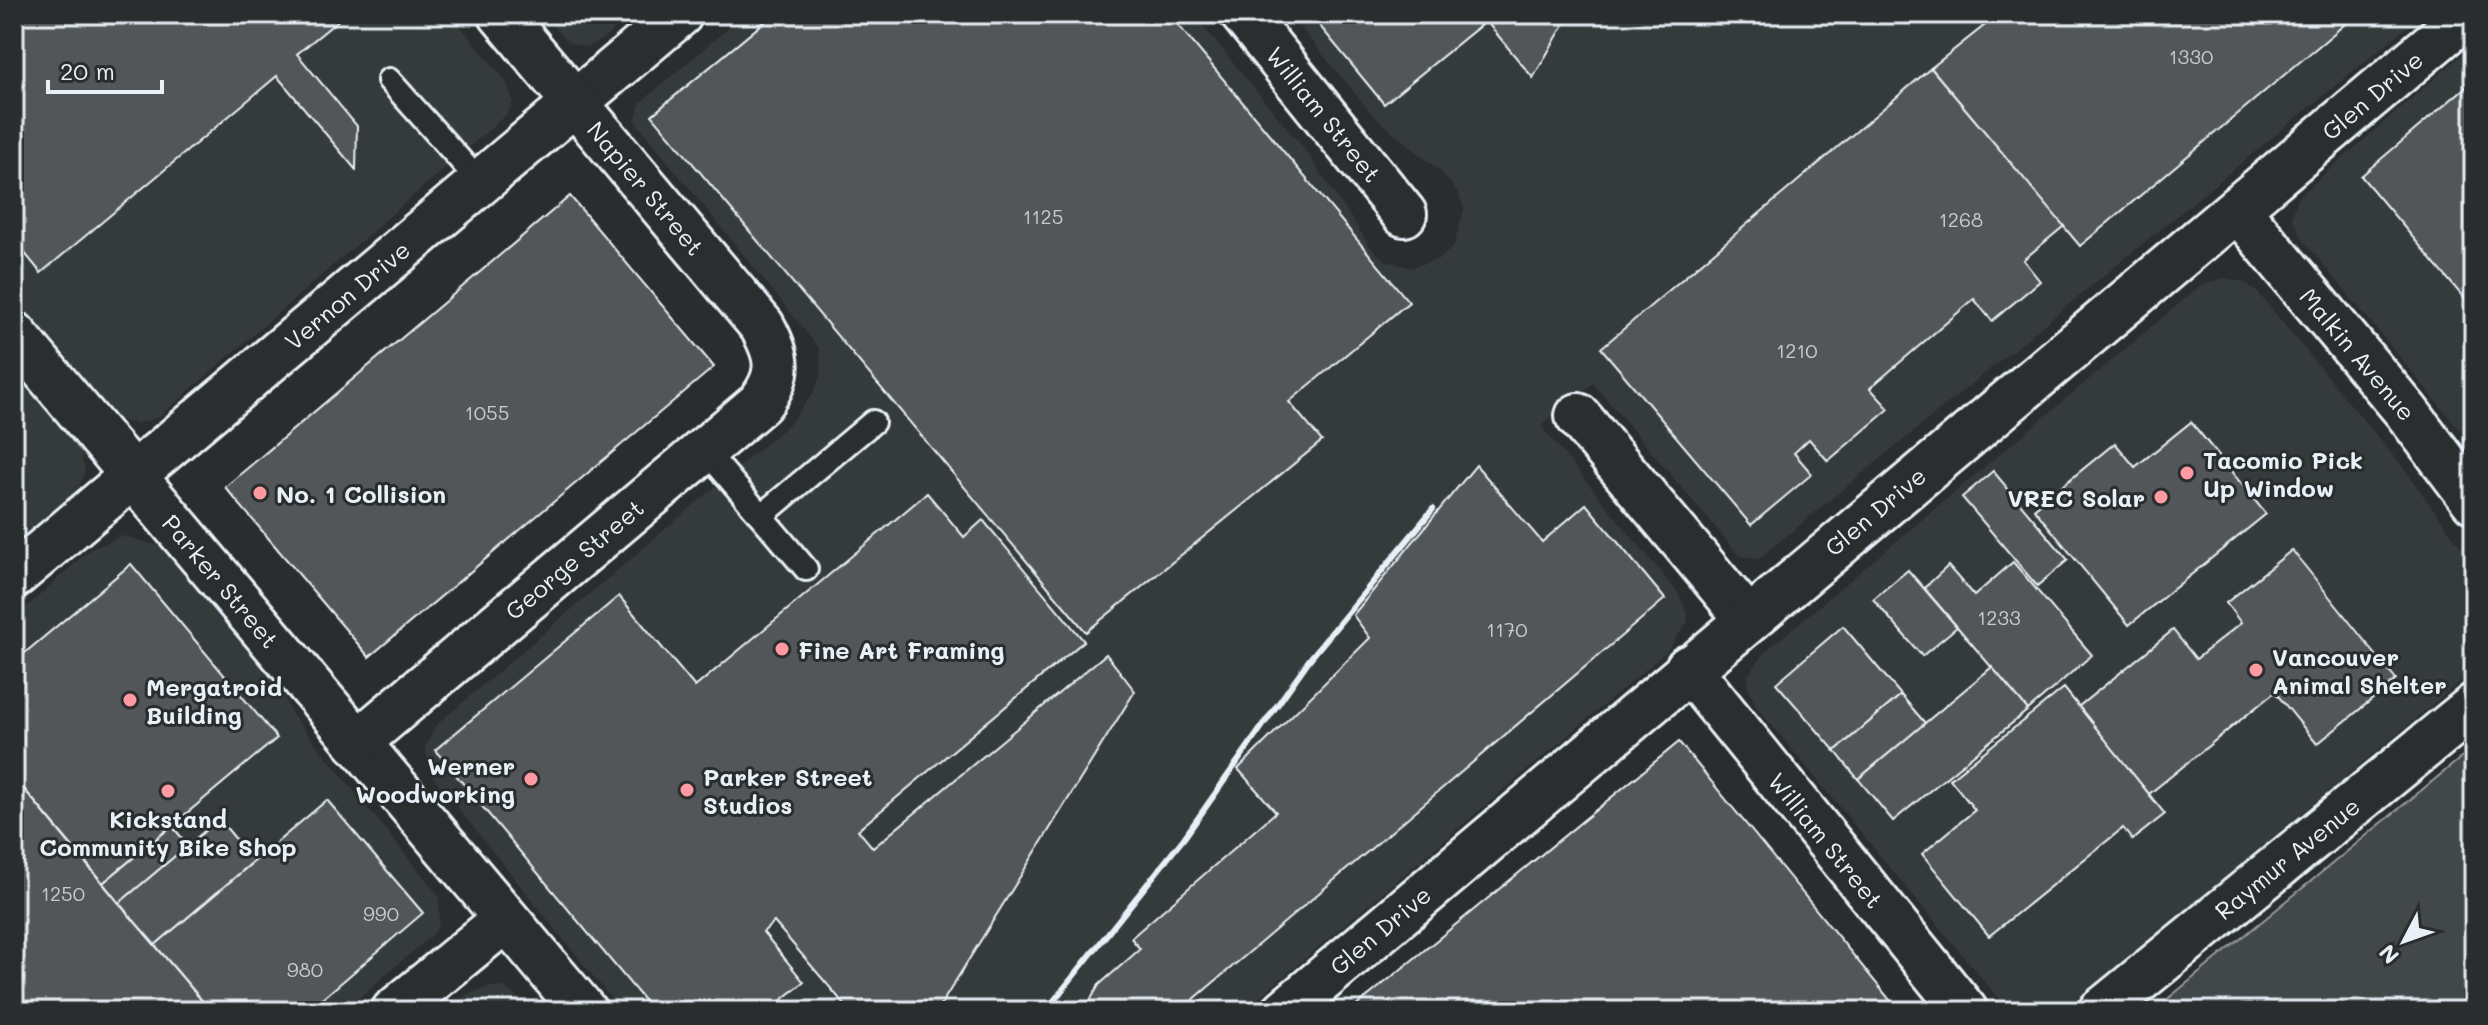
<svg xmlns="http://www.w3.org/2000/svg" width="2488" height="1025" font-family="Mali,sans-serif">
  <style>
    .built { fill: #363a3b }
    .green { fill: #424648; stroke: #959ca0; stroke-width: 2 }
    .building { fill: #535759; stroke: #e8f1f8; stroke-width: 2 }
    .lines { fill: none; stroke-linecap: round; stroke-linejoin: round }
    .service-casing { stroke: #e8f1f8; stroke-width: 28 }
    .minor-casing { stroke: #e8f1f8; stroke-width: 50 }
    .service { stroke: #2a2d2e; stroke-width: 22 }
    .minor { stroke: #2a2d2e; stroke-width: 44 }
    .rail { stroke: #e8f1f8; stroke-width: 6 }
    .poi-dot { fill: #ff9aa2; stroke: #2a2d2e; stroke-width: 3 }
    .labels { text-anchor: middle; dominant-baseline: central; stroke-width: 6; stroke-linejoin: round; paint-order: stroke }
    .number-label { font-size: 20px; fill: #c3cad0 }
    .street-label { font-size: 24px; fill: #e8f1f8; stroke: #2a2d2e }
    .poi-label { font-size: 24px; font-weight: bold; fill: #e8f1f8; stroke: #2a2d2e; text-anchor: start }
  </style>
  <rect width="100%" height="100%" fill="#2a2d2e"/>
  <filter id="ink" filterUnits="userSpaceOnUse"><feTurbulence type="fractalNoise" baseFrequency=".0125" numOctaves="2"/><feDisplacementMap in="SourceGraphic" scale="16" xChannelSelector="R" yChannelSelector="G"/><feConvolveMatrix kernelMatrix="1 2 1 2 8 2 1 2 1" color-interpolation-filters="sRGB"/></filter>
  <g filter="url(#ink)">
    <g class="built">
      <path d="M14,14H450L506,81L513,101L507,114L159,417L136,424L123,421L105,408L14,296Z"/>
      <path d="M541,14H632L602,40L585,47L568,42Z"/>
      <path d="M745,14H1193L1305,150L1372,249L1385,260L1410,268L1441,258L1454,246L1464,210L1458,192L1441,172L1374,116L1289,14H2423L1758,559L1739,555L1593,383L1541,426L1678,593L1688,615L1687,623L1666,652L1636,678L1243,1011H621L433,777L425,749L435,726L790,423L814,392L821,373L819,348L635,121L640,103Z"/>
      <path d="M2474,44V447L2304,241L2292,217L2298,197Z"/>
      <path d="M2223,278L2244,282L2258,293L2405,470L2474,565V670L2067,1009L2009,1011L1755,705L1748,687V675L1768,649L2200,286Z"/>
      <path d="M14,360L74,431L85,470L80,485L14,555Z"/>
      <path d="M122,536L159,546L173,556L271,667L291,713L439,896V924L434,933L344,1011H14V618L90,550Z"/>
      <path d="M488,987H504L534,1011H447L466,995Z"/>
    </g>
    <path class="green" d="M2474,747V1011H2153Z"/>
    <g class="building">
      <path d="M24,14H346L297,54L357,126L356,170L277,76L41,273L14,240V22Z"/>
      <path d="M774,14H1169L1409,302L1289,402L1322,441L1086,632L652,115Z"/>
      <path d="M1310,14H1570L1533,78L1486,21L1384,104Z"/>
      <path d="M1999,14H2357L2080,246L1931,68Z"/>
      <path d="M1931,68L2064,226L2023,260L2040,281L1992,321L1974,299L1870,388L1889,409L1828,461L1809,439L1794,453L1812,474L1751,525L1601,348Z"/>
      <path d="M2474,80V310L2361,176Z"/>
      <path d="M570,196L714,367L369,657L225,487Z"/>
      <path d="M2191,422L2266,514L2129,625L2034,509L2115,443L2135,467Z"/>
      <path d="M1476,465L1542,542L1586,504L1665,599L1180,1011H1084L1099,985L1140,949L1131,938L1276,812L1238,769L1370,638L1353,615Z"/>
      <path d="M1993,471L2068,560L2037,586L1962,497Z"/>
      <path d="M927,493L964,537L983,520L1084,641L858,830L873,848L1106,654L1135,691L937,1011H850L774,922L763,932L804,982L777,1004L783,1011H653L435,750L619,596L695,687Z"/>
      <path d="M2292,550L2396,680L2317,744L2275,692L2149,794L2078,707L2173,630L2196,659L2241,623L2226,603Z"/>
      <path d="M2013,562L2092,655L2028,710L1924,588L1948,566L1974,596Z"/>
      <path d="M131,564L277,738L103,883L14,777V662Z"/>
      <path d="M1908,570L1957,627L1922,656L1873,599Z"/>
      <path d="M1843,626L1901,695L1835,751L1776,683Z"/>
      <path d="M1992,667L2028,710L1893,821L1858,779Z"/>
      <path d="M2064,688L2165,814L2132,840L2123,828L1989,936L1922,854L1975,810L1950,779Z"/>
      <path d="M1901,695L1925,723L1858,779L1835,751Z"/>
      <path d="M1679,742L1899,1011H1350Z"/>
      <path d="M14,777L119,903L211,1011H14Z"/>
      <path d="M327,800L423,913L308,1011H211L155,945Z"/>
      <path d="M219,819L254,861L155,945L119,903Z"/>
      <path d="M172,826L188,845L119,903L103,883Z"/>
    </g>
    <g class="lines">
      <defs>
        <g id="service">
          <path d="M389,80L480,182"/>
          <path d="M705,450L806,569"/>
          <path d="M761,516L873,422"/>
        </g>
        <g id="minor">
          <path d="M1243,14L1404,214"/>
          <path d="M2238,210L2406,411L2474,501"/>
          <path d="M14,334L584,1011"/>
          <path d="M1578,416L1747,618"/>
          <path d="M14,576L680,14"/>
          <path d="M1688,668L1965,1011"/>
          <path d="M357,743L760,403C782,374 779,357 762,326L501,14"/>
          <path d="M394,1011L506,919"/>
          <path d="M1285,1011L2468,14"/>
          <path d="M2101,1011L2474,706"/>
        </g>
      </defs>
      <use href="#service" class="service-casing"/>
      <use href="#minor" class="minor-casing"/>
      <use href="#service" class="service"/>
      <use href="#minor" class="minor"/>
      <path class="rail" d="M1052,1003L1184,838L1309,660L1433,509"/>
    </g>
  </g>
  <g class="poi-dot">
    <circle cx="2187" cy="473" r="8"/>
    <circle cx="260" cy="493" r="8"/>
    <circle cx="2161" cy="497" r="8"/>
    <circle cx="782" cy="649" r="8"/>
    <circle cx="2256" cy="670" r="8"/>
    <circle cx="130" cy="700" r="8"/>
    <circle cx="531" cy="779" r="8"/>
    <circle cx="687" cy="790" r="8"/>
    <circle cx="168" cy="791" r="8"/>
  </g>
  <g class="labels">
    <g class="number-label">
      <text x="2191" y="56">1330</text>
      <text x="1043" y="216">1125</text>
      <text x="1961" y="219">1268</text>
      <text x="1797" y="350">1210</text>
      <text x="487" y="412">1055</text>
      <text x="1999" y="617">1233</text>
      <text x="1507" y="629">1170</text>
      <text x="63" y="893">1250</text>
      <text x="381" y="913">990</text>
      <text x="305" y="969">980</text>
    </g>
    <g class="street-label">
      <text transform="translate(2372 95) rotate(-40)">Glen Drive</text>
      <text transform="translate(1324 114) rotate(51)">William Street</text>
      <text transform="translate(646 188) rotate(50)">Napier Street</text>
      <text transform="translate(347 295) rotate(-40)">Vernon Drive</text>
      <text transform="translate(2358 354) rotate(50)">Malkin Avenue</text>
      <text transform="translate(1875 511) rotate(-40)">Glen Drive</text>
      <text transform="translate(574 559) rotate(-40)">George Street</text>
      <text transform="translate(221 581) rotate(50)">Parker Street</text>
      <text transform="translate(1826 840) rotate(51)">William Street</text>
      <text transform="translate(2287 858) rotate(-39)">Raymur Avenue</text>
      <text transform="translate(1380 930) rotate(-40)">Glen Drive</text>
    </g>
    <g class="poi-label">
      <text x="2203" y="459">Tacomio Pick<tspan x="2203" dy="28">Up Window</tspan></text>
      <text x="276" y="493">No. 1 Collision</text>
      <text x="2145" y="497" text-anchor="end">VREC Solar</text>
      <text x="798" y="649">Fine Art Framing</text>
      <text x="2272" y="656">Vancouver<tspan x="2272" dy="28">Animal Shelter</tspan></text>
      <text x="146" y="686">Mergatroid<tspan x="146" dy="28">Building</tspan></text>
      <text x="515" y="765" text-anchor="end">Werner<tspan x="515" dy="28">Woodworking</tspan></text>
      <text x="703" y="776">Parker Street<tspan x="703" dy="28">Studios</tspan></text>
      <text x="168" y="818" text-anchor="middle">Kickstand<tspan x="168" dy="28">Community Bike Shop</tspan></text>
    </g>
  </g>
  <rect width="2488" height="1025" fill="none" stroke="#2a2d2e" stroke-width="48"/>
  <rect x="24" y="24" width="2440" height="977" fill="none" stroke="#e8f1f8" stroke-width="3" filter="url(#ink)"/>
  <g transform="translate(2404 941) rotate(229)" stroke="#2a2d2e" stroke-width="6" paint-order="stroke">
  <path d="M0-6L14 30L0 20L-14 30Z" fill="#e8f1f8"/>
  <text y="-12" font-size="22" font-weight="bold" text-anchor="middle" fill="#e8f1f8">N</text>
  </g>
  <path d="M48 80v12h114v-12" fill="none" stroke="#e8f1f8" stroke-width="4"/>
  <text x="60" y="80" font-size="24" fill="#e8f1f8" stroke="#2a2d2e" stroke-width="6" paint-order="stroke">20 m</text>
</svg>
